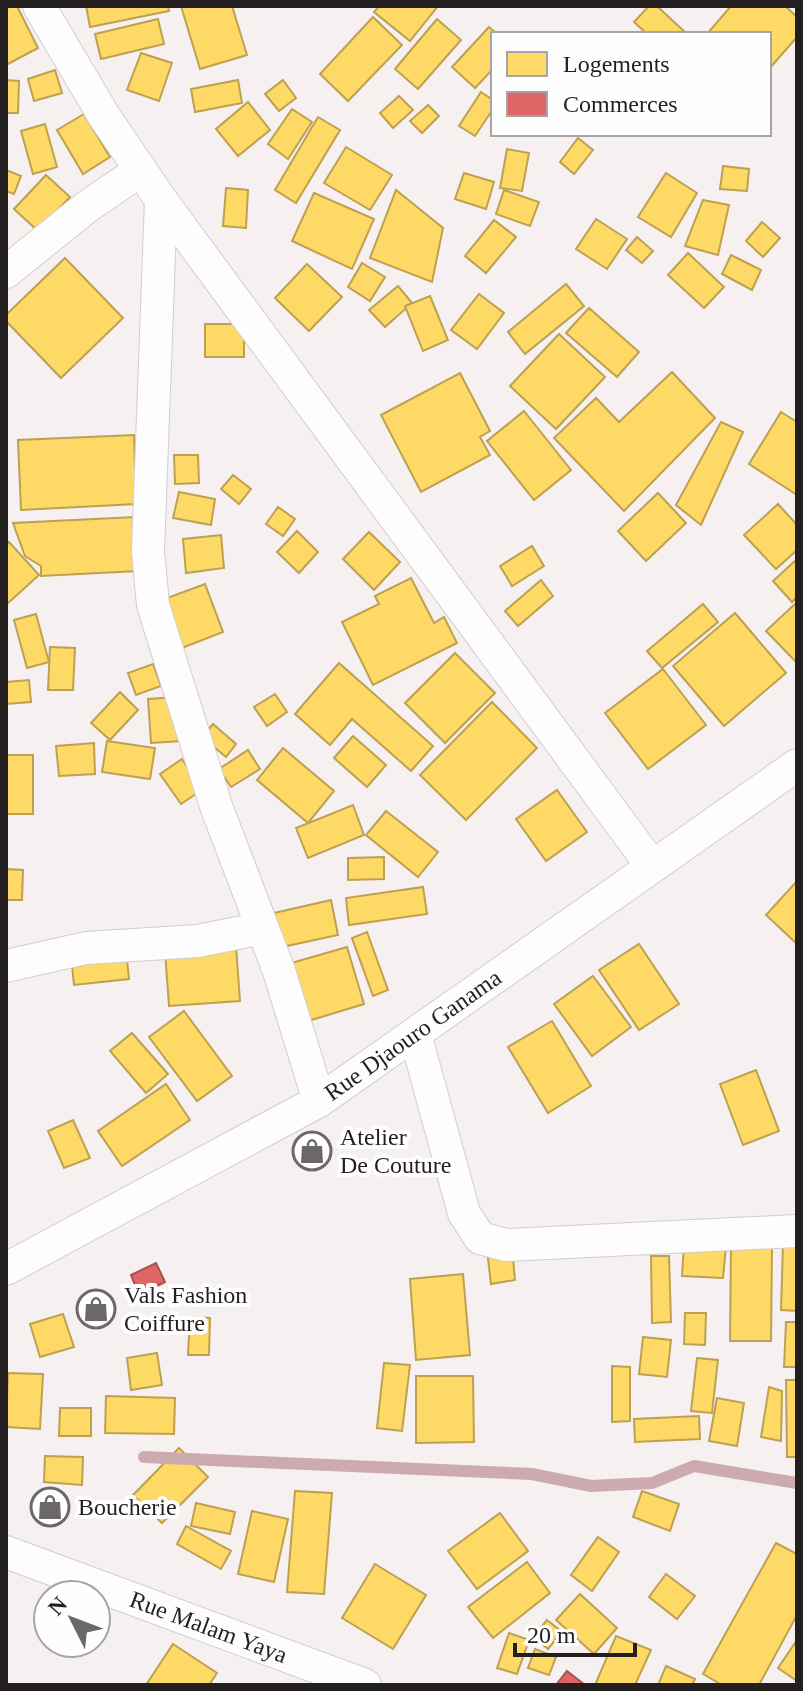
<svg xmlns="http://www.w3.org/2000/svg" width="803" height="1691" font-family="Georgia,serif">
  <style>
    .homes { fill: #ffd966; stroke: #bda151; stroke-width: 2 }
    .shops { fill: #e06666; stroke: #a75151; stroke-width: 2 }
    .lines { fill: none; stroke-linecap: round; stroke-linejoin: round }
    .stream { stroke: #cda9b0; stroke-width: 12 }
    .street-casing { stroke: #d2cdce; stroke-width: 34 }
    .street { stroke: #fefdfd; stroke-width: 32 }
    .labels { text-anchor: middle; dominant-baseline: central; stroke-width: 8; stroke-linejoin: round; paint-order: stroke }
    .street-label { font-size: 24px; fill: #231f1f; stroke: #fefefe }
    .poi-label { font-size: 24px; fill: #231f1f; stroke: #fefefe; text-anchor: start }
  </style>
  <rect width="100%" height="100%" fill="#f6f0f1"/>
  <g class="homes">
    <path d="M11,6H17L38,48L6,65V9Z"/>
    <path d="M86,6H168L169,11L90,27Z"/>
    <path d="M181,6H232L247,55L200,69Z"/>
    <path d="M379,6H438L410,41L374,12Z"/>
    <path d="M649,6H657L687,34H647L634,22Z"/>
    <path d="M731,6H785L797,17V37L769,69V34H707Z"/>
    <path d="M373,17L402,45L348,101L320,74Z"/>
    <path d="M158,19L164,44L101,59L95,34Z"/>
    <path d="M437,19L461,40L418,89L395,69Z"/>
    <path d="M489,27L497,34H493V69L475,88L452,67Z"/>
    <path d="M141,53L172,63L159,101L127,90Z"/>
    <path d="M55,70L62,93L34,101L28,79Z"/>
    <path d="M6,80L19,81L18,113H6Z"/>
    <path d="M238,80L242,103L195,112L191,89Z"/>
    <path d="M283,80L296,98L279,111L265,94Z"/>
    <path d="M481,92L493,100V109L475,136L459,126Z"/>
    <path d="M399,96L413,110L393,128L380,113Z"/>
    <path d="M248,102L270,130L238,156L216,129Z"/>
    <path d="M428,105L439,116L422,133L410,121Z"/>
    <path d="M292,109L312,122L288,159L268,144Z"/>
    <path d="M84,114L110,157L83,174L57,130Z"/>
    <path d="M318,117L340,130L296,203L275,190Z"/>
    <path d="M45,124L57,167L33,174L21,131Z"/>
    <path d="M578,138L593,150L574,174L560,162Z"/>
    <path d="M346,147L392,175L370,210L324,183Z"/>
    <path d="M507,149L529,153L522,191L500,188Z"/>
    <path d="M723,166L749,169L747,191L720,189Z"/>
    <path d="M6,170L21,176L14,194L6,191Z"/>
    <path d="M464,173L494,182L486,209L455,199Z"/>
    <path d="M666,173L697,193L671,237L638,217Z"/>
    <path d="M46,175L70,197L38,231L14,209Z"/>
    <path d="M226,188L248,190L246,228L223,226Z"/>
    <path d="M396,190L443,228L432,282L370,258Z"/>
    <path d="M504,190L539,202L530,226L496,214Z"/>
    <path d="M314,193L374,219L352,269L292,241Z"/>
    <path d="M703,200L729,205L718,255L685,246Z"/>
    <path d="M596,219L627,239L607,269L576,249Z"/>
    <path d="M494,220L516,237L486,273L465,256Z"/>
    <path d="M762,222L780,238L763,257L746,241Z"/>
    <path d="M637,237L653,251L642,263L626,250Z"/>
    <path d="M688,253L724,287L704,308L668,275Z"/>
    <path d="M731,255L761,270L752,290L722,274Z"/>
    <path d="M65,258L123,318L61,378L6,321V315Z"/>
    <path d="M362,263L385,277L370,301L348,287Z"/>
    <path d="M307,264L342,297L309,331L275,298Z"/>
    <path d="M566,284L584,306L525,354L508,332Z"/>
    <path d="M398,286L412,303L385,327L369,310Z"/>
    <path d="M479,294L504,313L477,349L451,330Z"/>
    <path d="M430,296L448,340L423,351L405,306Z"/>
    <path d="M589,308L639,352L617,377L566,333Z"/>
    <rect x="205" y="324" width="39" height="33"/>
    <path d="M559,334L605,377L556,429L510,386Z"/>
    <path d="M672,372L715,418L624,511L554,438L596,398L619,422Z"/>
    <path d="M460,373L490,431L480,437L490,455L421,492L381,415Z"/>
    <path d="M524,411L571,470L534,500L487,441Z"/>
    <path d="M781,412L797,422V495L749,464Z"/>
    <path d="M721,422L743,432L701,525L676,505Z"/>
    <path d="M134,435L136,504L21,510L18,440Z"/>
    <path d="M174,455H198L199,483L175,484Z"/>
    <path d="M233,475L251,489L239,504L221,489Z"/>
    <path d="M179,492L215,499L211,525L173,518Z"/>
    <path d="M658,493L686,523L646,561L618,531Z"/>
    <path d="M778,504L797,525V550L776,569L744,535Z"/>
    <path d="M278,507L295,519L283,536L266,524Z"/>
    <path d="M135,517L138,571L41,576V566L25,556L13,523Z"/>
    <path d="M297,531L318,552L299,573L277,552Z"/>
    <path d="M369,532L400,562L374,590L343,559Z"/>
    <path d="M221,535L224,568L186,573L183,539Z"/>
    <path d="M9,542L39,575L6,605V545Z"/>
    <path d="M532,546L544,566L512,586L500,566Z"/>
    <path d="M797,559V597L792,602L773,581Z"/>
    <path d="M411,578L434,623L444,617L457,643L373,685L342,622L379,604L375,596Z"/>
    <path d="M541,580L553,596L518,626L505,611Z"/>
    <path d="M205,584L223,632L177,650L159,601Z"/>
    <path d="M797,602V663L766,631Z"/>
    <path d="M703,604L718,622L662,668L647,651Z"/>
    <path d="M735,613L786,673L724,726L673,666Z"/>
    <path d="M36,614L49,662L27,668L14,620Z"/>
    <path d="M50,647L75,648L73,690H48Z"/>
    <path d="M455,653L495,693L445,743L405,703Z"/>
    <path d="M339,663L433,746L411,771L352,719L330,745L295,714Z"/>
    <path d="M153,664L161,686L136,695L128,673Z"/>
    <path d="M663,669L706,725L648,769L605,713Z"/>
    <path d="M29,680L31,702L6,704V682Z"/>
    <path d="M120,692L138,710L110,740L91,723Z"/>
    <path d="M275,694L287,712L267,726L254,707Z"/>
    <path d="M177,697L181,741L151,743L148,699Z"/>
    <path d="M492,702L537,748L466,820L420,775Z"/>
    <path d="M213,724L236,744L226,757L202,737Z"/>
    <path d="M353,736L386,765L367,787L334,758Z"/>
    <path d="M107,741L155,748L150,779L102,772Z"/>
    <path d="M94,743L95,774L59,776L56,746Z"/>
    <path d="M283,748L334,791L308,823L257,780Z"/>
    <path d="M248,750L260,769L231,787L219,769Z"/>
    <rect x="6" y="755" width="27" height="59"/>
    <path d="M182,759L202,790L181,804L160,774Z"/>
    <path d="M557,790L587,832L546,861L516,819Z"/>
    <path d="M353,805L364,835L308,858L296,828Z"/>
    <path d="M386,811L438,852L418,877L366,835Z"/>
    <path d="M384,857V879L348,880V858Z"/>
    <path d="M6,869L23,870L22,900H6Z"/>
    <path d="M797,881V944L766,915Z"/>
    <path d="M423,887L427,914L349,925L346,898Z"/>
    <path d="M331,900L338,935L282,947L274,913Z"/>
    <path d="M367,932L388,990L373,996L352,938Z"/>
    <path d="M639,944L679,1004L639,1030L599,970Z"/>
    <path d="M236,946L240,1001L169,1006L165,952Z"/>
    <path d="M347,947L364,1004L305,1022L288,964Z"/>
    <path d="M126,949L129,979L74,985L71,956Z"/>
    <path d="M593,976L631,1027L592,1056L554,1004Z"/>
    <path d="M184,1011L232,1076L197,1101L149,1037Z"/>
    <path d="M552,1021L591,1086L548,1113L508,1047Z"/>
    <path d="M132,1033L168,1074L146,1093L110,1051Z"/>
    <path d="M756,1070L779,1131L743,1145L720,1084Z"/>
    <path d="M166,1084L190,1120L122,1166L98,1131Z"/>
    <path d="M73,1120L90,1158L64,1168L48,1131Z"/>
    <path d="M783,1243H797V1311L781,1310Z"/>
    <path d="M684,1244L726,1246L723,1278L682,1276Z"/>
    <path d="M731,1246L772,1247L771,1341H730Z"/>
    <path d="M512,1247L515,1280L491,1284L487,1250Z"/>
    <path d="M651,1256H669L671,1322L652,1323Z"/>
    <path d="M463,1274L470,1355L416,1360L410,1279Z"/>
    <path d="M685,1313H706L705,1345L684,1344Z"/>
    <path d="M63,1314L74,1347L40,1357L30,1324Z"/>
    <path d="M190,1317L210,1318L209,1355H188Z"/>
    <path d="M786,1322H797V1367H784Z"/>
    <path d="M643,1337L671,1340L667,1377L639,1374Z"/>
    <path d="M157,1353L162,1385L131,1390L127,1358Z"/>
    <path d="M697,1358L718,1360L712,1413L691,1411Z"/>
    <path d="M384,1363L410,1365L402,1431L377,1428Z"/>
    <path d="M612,1366L630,1367V1421L612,1422Z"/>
    <path d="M8,1373L43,1374L40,1429L6,1427Z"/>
    <path d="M416,1376H473L474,1442L416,1443Z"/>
    <path d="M786,1380H797V1457H787Z"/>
    <path d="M769,1387L782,1391L781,1441L761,1437Z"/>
    <path d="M106,1396L175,1398L174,1434L105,1433Z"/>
    <path d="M717,1398L744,1403L737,1446L709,1441Z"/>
    <path d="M60,1408H91V1436H59Z"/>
    <path d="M699,1416L700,1439L635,1442L634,1419Z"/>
    <path d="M179,1448L208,1477L162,1523L133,1495Z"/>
    <path d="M45,1456L83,1457L82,1485L44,1482Z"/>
    <path d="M295,1491L332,1493L324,1594L287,1592Z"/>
    <path d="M642,1491L679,1504L670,1531L633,1517Z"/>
    <path d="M196,1503L235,1512L230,1534L191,1526Z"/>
    <path d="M252,1511L288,1519L274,1582L238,1574Z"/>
    <path d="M500,1513L528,1551L477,1589L448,1551Z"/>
    <path d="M186,1526L231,1551L221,1569L177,1544Z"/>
    <path d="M598,1537L619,1552L592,1591L571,1575Z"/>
    <path d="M776,1543L797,1554V1615L759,1685H722L703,1674Z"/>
    <path d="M527,1562L550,1593L493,1638L468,1607Z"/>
    <path d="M375,1564L426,1595L393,1649L342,1618Z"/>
    <path d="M666,1574L695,1596L677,1619L649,1597Z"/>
    <path d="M580,1594L617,1628L594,1654L556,1620Z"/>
    <path d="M547,1620L562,1632L548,1649L533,1637Z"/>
    <path d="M509,1633L529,1640L517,1674L497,1668Z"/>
    <path d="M616,1636L651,1650L635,1685H595Z"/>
    <path d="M797,1640V1681L778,1668Z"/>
    <path d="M173,1644L217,1673L209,1685H146Z"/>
    <path d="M535,1649L556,1657L549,1675L528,1668Z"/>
    <path d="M666,1666L695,1679L692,1685H658Z"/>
  </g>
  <g class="shops">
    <path d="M319,1134L331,1150L308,1167L297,1152Z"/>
    <path d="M156,1263L165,1282L139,1295L131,1275Z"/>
    <path d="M567,1671L585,1685H556Z"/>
  </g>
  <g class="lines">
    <path class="stream" d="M144,1457L532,1474L591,1486L652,1483L694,1466L797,1483"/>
    <defs>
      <g id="street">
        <path d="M39,6L104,116L161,200L652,866"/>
        <path d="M161,200L148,551L153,605L216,806L279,971L319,1101"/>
        <path d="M6,272L88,206L141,170"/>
        <path d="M6,966L86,948L198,941L262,928"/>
        <path d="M415,1034L464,1213L480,1238L506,1245L797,1231"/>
        <path id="s1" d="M6,1269L319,1101L797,765"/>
        <path id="s2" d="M6,1552L365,1685"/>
      </g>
    </defs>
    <use href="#street" class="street-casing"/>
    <use href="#street" class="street"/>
  </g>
  <defs>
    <symbol id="shop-ring" viewBox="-11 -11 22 22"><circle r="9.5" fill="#fefefe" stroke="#6d6868" stroke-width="1.5"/><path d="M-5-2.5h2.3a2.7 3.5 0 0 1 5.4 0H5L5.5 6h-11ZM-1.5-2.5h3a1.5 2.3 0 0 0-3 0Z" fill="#6d6868"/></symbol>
  </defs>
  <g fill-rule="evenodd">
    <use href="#shop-ring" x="290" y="1129" width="44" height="44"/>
    <use href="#shop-ring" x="74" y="1287" width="44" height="44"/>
    <use href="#shop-ring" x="28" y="1485" width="44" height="44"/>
  </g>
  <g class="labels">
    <g class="street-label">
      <text stroke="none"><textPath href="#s1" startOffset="470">Rue Djaouro Ganama</textPath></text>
      <text stroke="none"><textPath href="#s2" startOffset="216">Rue Malam Yaya</textPath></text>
    </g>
    <g class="poi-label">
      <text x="340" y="1137">Atelier<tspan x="340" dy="28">De Couture</tspan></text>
      <text x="124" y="1295">Vals Fashion<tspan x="124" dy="28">Coiffure</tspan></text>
      <text x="78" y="1507">Boucherie</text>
    </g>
  </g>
  <rect width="803" height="1691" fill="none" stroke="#231f1f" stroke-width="16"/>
  <rect x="491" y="32" width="280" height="104" fill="#fefefe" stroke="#a6a5a5" stroke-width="2"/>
  <rect x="507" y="52" width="40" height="24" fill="#ffd966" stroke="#a6a5a5" stroke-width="2"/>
  <text x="563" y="72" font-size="24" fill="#231f1f">Logements</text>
  <rect x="507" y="92" width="40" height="24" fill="#e06666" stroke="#a6a5a5" stroke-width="2"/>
  <text x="563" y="112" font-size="24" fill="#231f1f">Commerces</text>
  <g transform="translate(72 1619) rotate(312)"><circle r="38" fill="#fefefe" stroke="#a6a5a5" stroke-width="2"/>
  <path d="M0-6L14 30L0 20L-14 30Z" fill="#6d6868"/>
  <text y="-12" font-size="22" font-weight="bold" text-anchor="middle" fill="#231f1f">N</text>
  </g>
  <path d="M515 1643v12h120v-12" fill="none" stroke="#231f1f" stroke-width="4"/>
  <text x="527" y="1643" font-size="24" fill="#231f1f" stroke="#fefefe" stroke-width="6" paint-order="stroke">20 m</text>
</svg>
